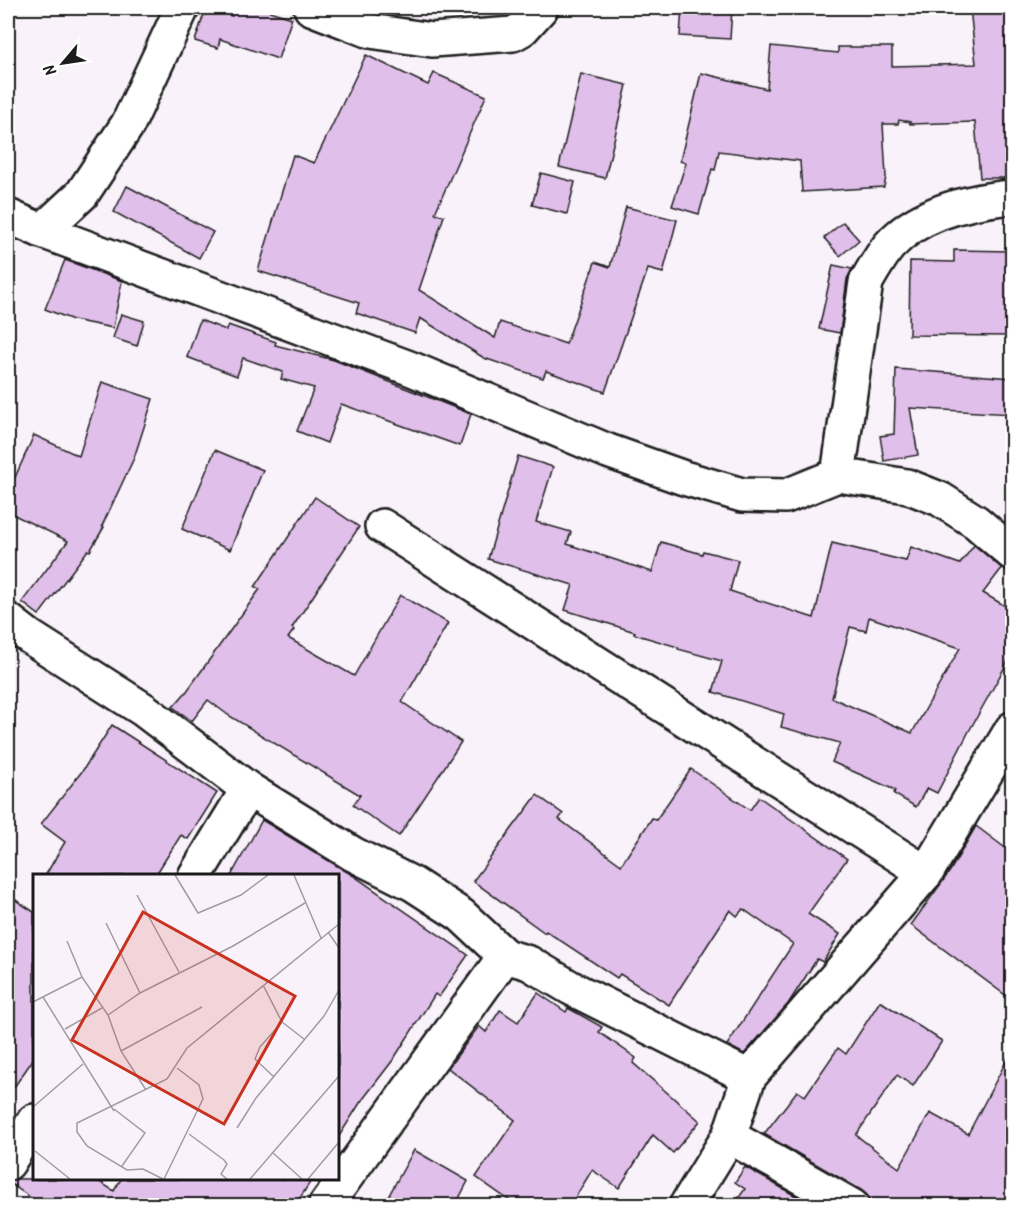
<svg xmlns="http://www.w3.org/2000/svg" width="1020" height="1213" font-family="Kalam,sans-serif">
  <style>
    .building { fill: #e1bfeb; stroke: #1c1c1c; stroke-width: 1.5; fill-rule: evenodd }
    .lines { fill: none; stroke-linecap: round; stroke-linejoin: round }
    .minor-casing { stroke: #1c1c1c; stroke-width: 38 }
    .minor { stroke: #fff; stroke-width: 33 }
    .inset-road { fill: none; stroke: #a19ca2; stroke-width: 1.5 }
    .view { fill: #c8321e; fill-opacity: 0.15; stroke: #c8321e; stroke-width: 3 }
    .inset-edge { fill: none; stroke: #1c1c1c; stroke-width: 3 }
  </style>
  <rect width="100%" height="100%" fill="#f9f2fb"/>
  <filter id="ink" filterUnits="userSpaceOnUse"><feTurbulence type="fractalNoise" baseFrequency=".0167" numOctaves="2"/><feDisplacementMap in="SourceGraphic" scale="12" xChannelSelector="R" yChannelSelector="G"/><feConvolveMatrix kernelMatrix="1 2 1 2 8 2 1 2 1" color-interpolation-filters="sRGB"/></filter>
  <g filter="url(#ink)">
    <g class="building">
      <path d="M206,8L232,16L235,8H260L292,18L278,59L220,39L218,48L195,41Z"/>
      <path d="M682,8H732L730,39L680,36Z"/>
      <path d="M970,8H1012V178H980L975,122L910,124V122L899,120L898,124H883L886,177L884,187L802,192L800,161L719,151L715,170L712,169L699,214L672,206L686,163L680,161L701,73L767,89L771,46L838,53V47H892V66L976,64Z"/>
      <path d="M366,55L428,85L434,73L486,96L435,213L444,216L419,290L495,338L500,322L566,344L595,262L610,267L626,207L677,220L663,273L648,269L605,392L546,371L543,378L484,358L420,318L415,333L356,313L359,303L258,271L293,155L314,163Z"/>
      <path d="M581,74L627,85L605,178L559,167Z"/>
      <path d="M541,173L575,182L567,214L532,205Z"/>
      <path d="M127,186L213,232L199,258L114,212Z"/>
      <path d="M843,222L859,240L840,256L824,238Z"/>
      <path d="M954,250L1012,251V336L909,335L910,261L954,262Z"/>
      <path d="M65,260L122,281L113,328L73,320L45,309Z"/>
      <path d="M833,265L852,269L847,279L840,333L819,329Z"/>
      <path d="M121,314L144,321L137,346L113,338Z"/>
      <path d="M200,320L226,330L228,325L276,342L275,345L334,360L471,414L460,446L341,404L327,443L297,431L314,388L281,379L283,372L243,358L237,376L187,357Z"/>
      <path d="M896,369L1012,378V414L910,408L918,455L884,461L880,436L894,434Z"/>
      <path d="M102,382L153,399L134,458L102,526L104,527L90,551L88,550L39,615L22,602L68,541L8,512V493L34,435L79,456Z"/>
      <path d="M215,450L263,470L230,550L182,529Z"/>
      <path d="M518,456L553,467L536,522L571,532L567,544L652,572L661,542L702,554L703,551L738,560L730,591L814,618L832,543L906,561L911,547L960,564L974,545L1002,568L983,593L1012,610V654L968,733L937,793L927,788L916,807L894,794L895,790L832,762L840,743L781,727L784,714L713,692L722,661L678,649V647L634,634L635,632L565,610L573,585L488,559ZM869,617L960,648L912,733L832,698L850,627L866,631Z"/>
      <path d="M315,497L359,527L292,628L294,630L288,638L354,676L400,595L448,623L402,702L461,742L399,836L353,805L360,795L228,715L208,700L192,721L173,707L187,691L260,589L255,587Z"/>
      <path d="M112,725L217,793L188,839L181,835L155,876H45L65,842L41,824L83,770Z"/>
      <path d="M691,769L750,810L759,797L847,859L808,914L840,934L823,962L817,959L788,1004L744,1054L727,1045L793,944L743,909L737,916L730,910L669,1005L620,974L617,978L546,931L545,933L473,881L537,795L563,814L559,819L621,865L652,818L656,820Z"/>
      <path d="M262,820L354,876L468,955L439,997L435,994L393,1060L360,1103L338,1138V876H231Z"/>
      <path d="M976,826L1012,853V1000L911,925L950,871Z"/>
      <path d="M8,895L34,912V1058L8,1096Z"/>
      <path d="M538,993L566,1012L568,1008L602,1027L599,1032L636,1058L633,1063L700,1121L673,1153L653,1135L619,1188L592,1170L570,1206H517L476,1177L515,1120L448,1068L479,1026L486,1032L500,1010L518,1022Z"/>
      <path d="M880,1001L942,1041L913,1086L897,1075L856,1135L899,1168L930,1113L968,1134L1012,1050V1206H871L868,1196L861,1190L764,1134L797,1091L805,1096L838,1048L846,1054Z"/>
      <path d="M414,1150L468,1181L455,1206H383Z"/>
      <path d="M745,1167L813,1206H733L745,1189L735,1182Z"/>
      <path d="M18,1179H95L114,1191L121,1179H312L295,1206H43L8,1182Z"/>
    </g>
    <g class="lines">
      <defs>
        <g id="minor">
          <path d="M311,8L370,31L432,40L513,34L522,29L541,8"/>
          <path d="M8,216L42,231L412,369L608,451L684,478L742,495L786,496L838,475L907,486L940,499L976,522L1012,553"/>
          <path d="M42,231L82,194L128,124L182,8"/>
          <path d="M838,475L866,282C873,270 880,257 889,246C919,212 969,201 1012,197"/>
          <path d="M382,526L926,873"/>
          <path d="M8,620L30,637L144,710L248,789L353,854L413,884L461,915L505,956L529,963L571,988L749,1077"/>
          <path d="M195,876L248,789"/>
          <path d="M729,1136L852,1206"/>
          <path d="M8,1163L34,1121"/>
          <path d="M325,1206L505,956"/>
          <path d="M686,1206L729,1136L749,1077L926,873L1012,729"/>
        </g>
      </defs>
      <use href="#minor" class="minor-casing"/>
      <use href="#minor" class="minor"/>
    </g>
  </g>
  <g transform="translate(33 874)">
    <rect width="306" height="306" fill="#f9f2fb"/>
    <path class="inset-road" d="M142,1L165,39L208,21L235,1M261,1L288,64M104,21L146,98M73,49L107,119M295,58L306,74M34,67L49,103M230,111L249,148L227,173L222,185L241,203M10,123L81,237M0,128L49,103L75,141L88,177L113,216M75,141L107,119L200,72L272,29M249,148L271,165M32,155L69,134M88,177L169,133M0,233L50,190M81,235L112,259L89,292M204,254L223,224L291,142L306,116M156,260L191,286L194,290L188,300L194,305M2,277L37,305M239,278L269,305M130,305L110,295L94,296L54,272L44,258V249L134,205L154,174L306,50M131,305L170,225L166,211L144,194M217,305L306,202M275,305L306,268"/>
    <path class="view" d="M110,38L262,122L191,250L39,166Z"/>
    <rect width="306" height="306" class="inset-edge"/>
  </g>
  <rect width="1020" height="1213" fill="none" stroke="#fff" stroke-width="30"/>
  <rect x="15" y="15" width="990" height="1183" fill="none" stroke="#1c1c1c" stroke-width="2" filter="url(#ink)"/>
  <g transform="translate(63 63) rotate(241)" stroke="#ffffff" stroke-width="4.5" paint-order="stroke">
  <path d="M0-4.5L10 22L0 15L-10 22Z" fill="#1c1c1c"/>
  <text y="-9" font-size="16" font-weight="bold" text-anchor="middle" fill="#1c1c1c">N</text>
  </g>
</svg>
